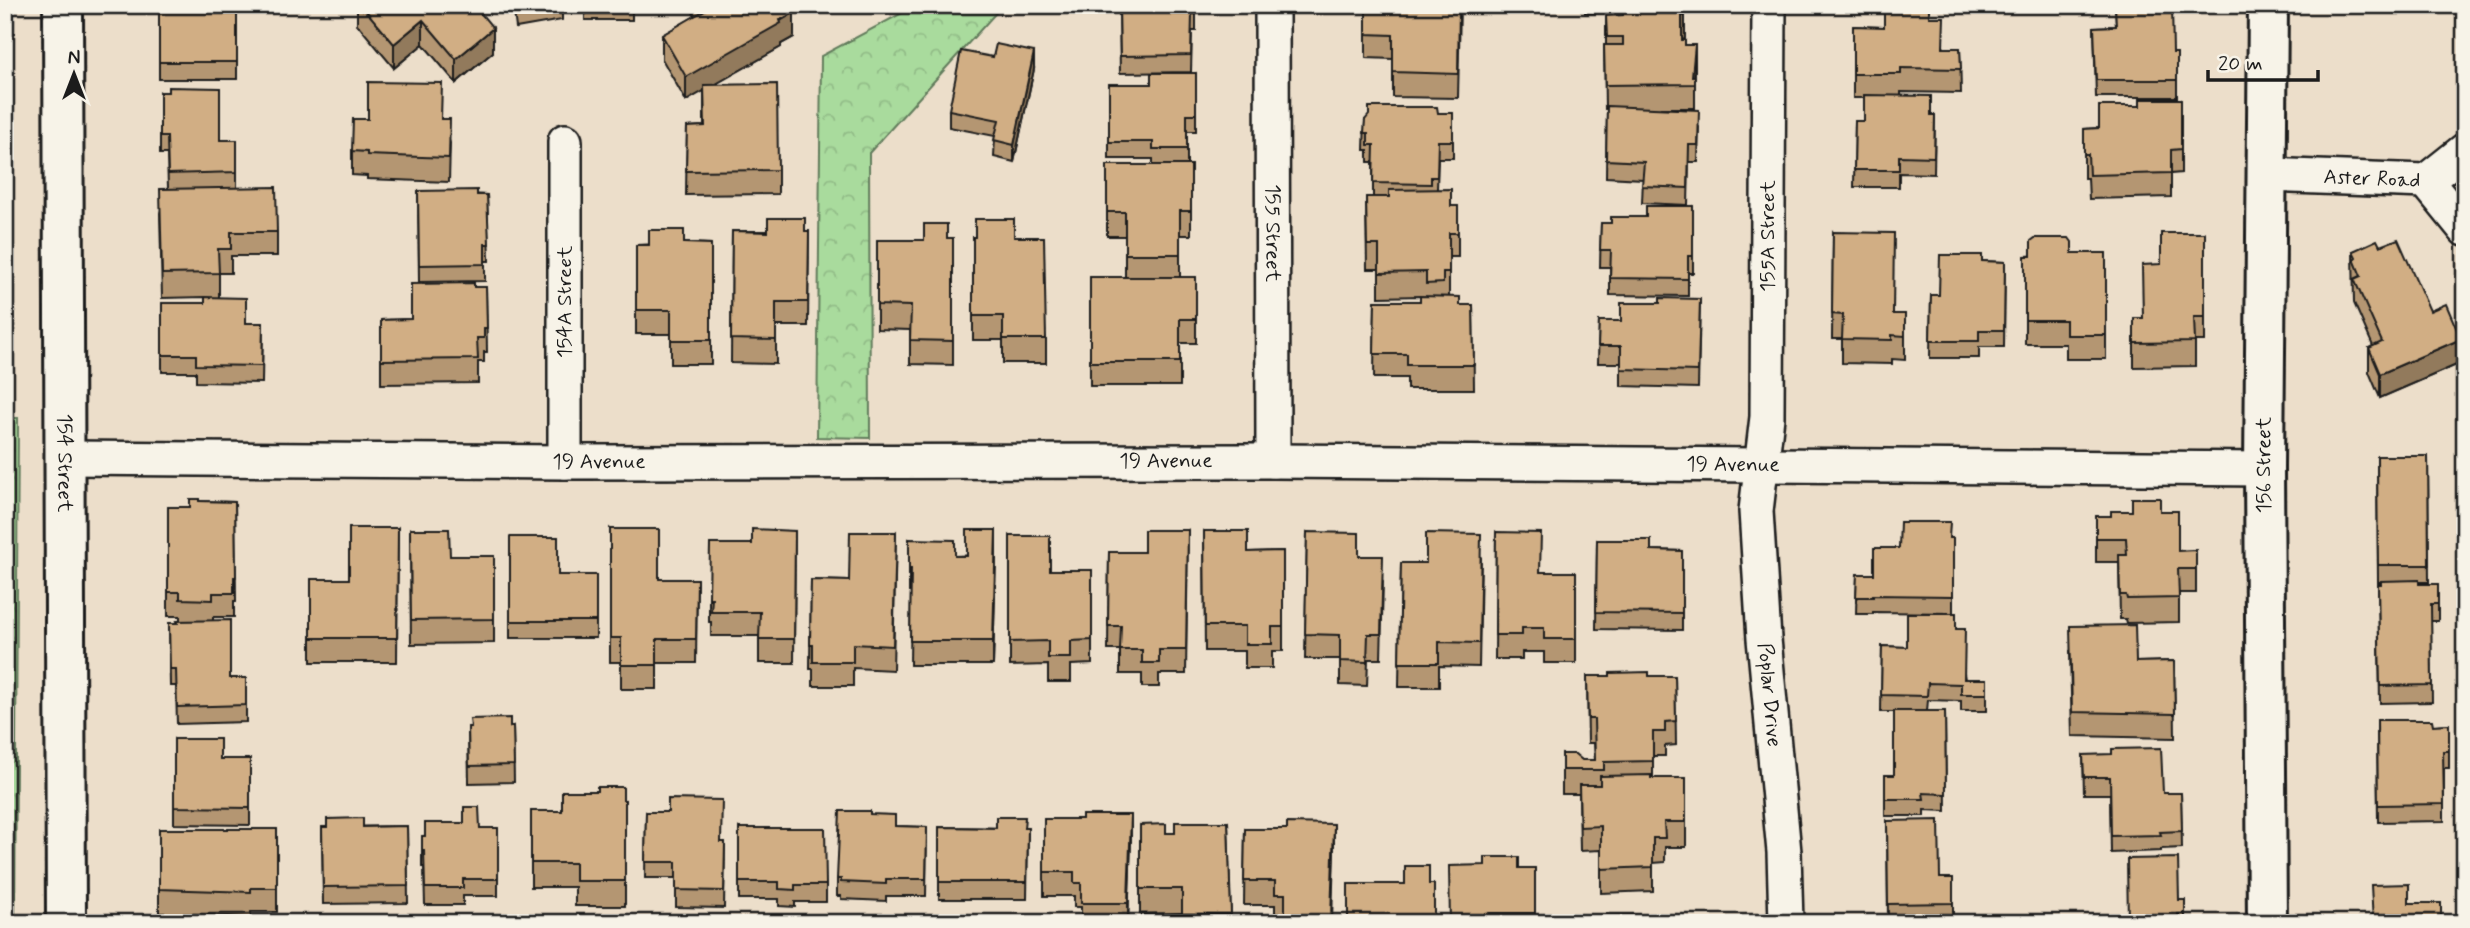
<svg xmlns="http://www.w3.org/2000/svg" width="2470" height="928" font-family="Mynerve,sans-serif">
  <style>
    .park { fill: url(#park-crowns); stroke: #627c5c; stroke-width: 2 }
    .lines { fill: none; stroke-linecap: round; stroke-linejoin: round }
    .minor-casing { stroke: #1c1c1c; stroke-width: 38 }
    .tertiary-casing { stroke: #1c1c1c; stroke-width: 44 }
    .minor { stroke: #f7f3e8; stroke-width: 33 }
    .tertiary { stroke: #f7f3e8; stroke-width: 38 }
    .wall { fill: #b49672; stroke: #1c1c1c; stroke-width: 2 }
    .shaded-wall { fill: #927a5c; stroke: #1c1c1c; stroke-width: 2 }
    .building { fill: #d1ae84; stroke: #1c1c1c; stroke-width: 2 }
    .labels { text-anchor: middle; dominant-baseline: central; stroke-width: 5; stroke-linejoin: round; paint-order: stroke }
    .street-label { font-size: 21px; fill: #1c1c1c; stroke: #f7f3e8 }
  </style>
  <defs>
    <pattern id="park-crowns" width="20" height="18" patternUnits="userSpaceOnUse" patternTransform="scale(1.75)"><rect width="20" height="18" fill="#a9db9d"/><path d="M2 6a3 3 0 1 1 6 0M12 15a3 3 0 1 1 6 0" fill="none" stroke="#91bb87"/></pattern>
  </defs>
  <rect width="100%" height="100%" fill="#ecdeca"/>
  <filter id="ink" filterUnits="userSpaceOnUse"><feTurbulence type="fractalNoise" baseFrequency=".0143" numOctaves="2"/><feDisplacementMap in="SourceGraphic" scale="14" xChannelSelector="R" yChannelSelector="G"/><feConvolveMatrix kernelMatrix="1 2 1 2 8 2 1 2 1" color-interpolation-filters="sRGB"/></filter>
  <g filter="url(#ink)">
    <g class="park">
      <path d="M917,5H1003L869,153L870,438L817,437L821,56Z"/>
      <path d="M5,418H18L15,923H5Z"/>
    </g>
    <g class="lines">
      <defs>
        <g id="minor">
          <path id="s1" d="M1272,5L1273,461"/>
          <path id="s2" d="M1769,5L1767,417L1756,511L1764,639L1784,852L1786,923"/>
          <path id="s3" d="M2267,175L2426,181L2465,150"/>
          <path d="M2426,181L2465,229"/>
          <path id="s4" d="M65,458L565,462L1273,461L2264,469"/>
          <path d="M565,462V141"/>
        </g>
        <g id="tertiary">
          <path id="s5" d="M63,5L66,923"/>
          <path id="s6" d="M2267,923L2264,469L2268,5"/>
        </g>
      </defs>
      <use href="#minor" class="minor-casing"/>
      <use href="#tertiary" class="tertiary-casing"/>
      <use href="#minor" class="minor"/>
      <use href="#tertiary" class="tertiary"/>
    </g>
    <g class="wall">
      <path d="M159,5L224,13H237V79H159Z"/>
      <path d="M357,5H498L477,9L493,52L456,83L423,44L394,68L357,24Z"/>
      <path d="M513,5H562V20L516,28Z"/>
      <path d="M585,5H666V7H657V11L642,10V7H632V20H585Z"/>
      <path d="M689,5H789L794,37L781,44V47L713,85L778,170V194L686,195L687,127L704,126V90L686,101L662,59V35L695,16Z"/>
      <path d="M1119,5H1196V31H1192L1191,72L1120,73Z"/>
      <path d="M1366,5H1460L1458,98L1393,97V59L1366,58Z"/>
      <path d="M1585,5H1672L1685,39L1682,40L1695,70V108H1660L1699,127L1698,162H1689L1688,205L1642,203L1643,179L1606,177L1607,109H1605L1604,45H1606V16L1623,15V12L1585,13Z"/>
      <path d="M2115,5L2173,53H2177V97H2096L2094,27L2116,26Z"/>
      <path d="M2429,5H2463L2429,7Z"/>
      <path d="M1929,17L1944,48H1960L1961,93L1901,92V95L1931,115H1935L1934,174L1899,173V187H1854L1855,121H1864V98H1853V26L1884,27Z"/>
      <path d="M1034,69L1014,162L994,157L995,136L949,127V110Z"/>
      <path d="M1196,73V131H1187V165H1191V235H1180V277H1196V343H1180V386H1090V277H1125V236H1107V165H1153V159H1109V84H1151Z"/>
      <path d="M160,92L220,140H237V188L277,232V256H231V273H219V297L246,323H263L262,383L196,382V372H162V303H205V297L162,298L160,213L168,188L167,154H160Z"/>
      <path d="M2181,99V173L2171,174V197L2089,199L2088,178H2084V129L2099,128L2140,106Z"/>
      <path d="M1438,113H1453V158H1438L1437,189L1451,206H1458V257H1449V296L1460,305H1473L1474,389H1407V378H1374L1375,301H1420V296L1379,297V269H1367L1366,197H1373V162H1368V150H1364L1365,120Z"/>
      <path d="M368,119H442L450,143L449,182L367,179V176L352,175V151Z"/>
      <path d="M418,191L487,195L489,261H485V281L419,282Z"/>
      <path d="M1693,206V273H1688V296L1610,295V267H1600L1601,223H1611L1646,217Z"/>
      <path d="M732,231H809L808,326H776V364L731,363Z"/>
      <path d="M1833,232L1893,314H1905V360L1892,359V364L1842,363V339H1832Z"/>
      <path d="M2205,233V341H2195V366L2134,367V318H2143L2161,264Z"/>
      <path d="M973,237H1014L1046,339V363H1003V340H973Z"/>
      <path d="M953,238V365L910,364V330L877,329V240H924Z"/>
      <path d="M684,243L711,244V364H671V334H636V245Z"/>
      <path d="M2380,246L2430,311L2461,363L2380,398L2369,372V348L2373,346L2354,303L2353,251Z"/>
      <path d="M2072,253H2106V359H2066V344H2025V256Z"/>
      <path d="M1982,261L2005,262L2004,347H1979V358H1930L1931,295H1939Z"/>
      <path d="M474,287H486L487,352H484V362H478V383L381,384V320L411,319Z"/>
      <path d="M1700,299L1698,388L1621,386V363H1598L1599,321H1621L1660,303Z"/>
      <path d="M2377,456H2428L2429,582H2419V584H2438V621H2431L2432,702L2380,703L2378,584H2381V582H2378Z"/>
      <path d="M199,501L235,502L236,601H234V617H213V620L230,678H246V722L177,724L176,686H170L169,623H177L180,621V616H168V507H190Z"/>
      <path d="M2160,511L2178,551L2196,550V593H2179V622L2127,623L2126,619H2120L2119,562H2096V516H2111Z"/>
      <path d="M398,528L397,662H311V579H349Z"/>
      <path d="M410,529L450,556H494V643L411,644Z"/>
      <path d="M610,529L659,579H697L696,663H657V689H621V662H610Z"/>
      <path d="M1188,530L1186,674H1159V687H1142V674H1120V650H1108L1109,552H1144Z"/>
      <path d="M795,531L794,663H759V636H711V622H709V598L752,544Z"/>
      <path d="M1204,531L1248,552L1283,551V651H1272V668H1245V651H1205Z"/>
      <path d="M896,532L893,670L853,668V686H813V669H810L811,580L849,581Z"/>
      <path d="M1307,532L1359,556L1383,581L1381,659H1368L1367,686L1340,685V659H1305Z"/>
      <path d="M1496,532L1541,572H1576V663H1544V652H1522V659H1495Z"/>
      <path d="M1010,536L1050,570H1092V664L1071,665V682H1048V665L1010,666Z"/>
      <path d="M510,537L558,575H596V638H510Z"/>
      <path d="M1950,538H1953V613L1873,612V614H1856L1857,574H1874L1899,548Z"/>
      <path d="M909,539L955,556L996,554L993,665H910L911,592H909Z"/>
      <path d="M1597,540L1651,550L1682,551V630L1596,629Z"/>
      <path d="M1481,558L1479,667L1439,666V687H1399L1401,563H1426Z"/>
      <path d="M1956,629L1965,679H1987V711H1961V701L1928,700L1927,711H1945L1946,811L1924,810V816H1885V775H1894V712H1881L1882,646L1907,647Z"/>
      <path d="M2070,651L2136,662L2174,661L2175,738L2072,736Z"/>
      <path d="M1587,676H1675L1676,745L1665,746V756H1653V778H1686V847H1665V862L1653,863V891L1601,893V850L1580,851L1579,794H1562V754L1582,760H1595L1594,743H1588Z"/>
      <path d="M2377,720L2433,725L2449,724V768H2444V821L2378,822Z"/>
      <path d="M513,726L514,782L469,783L468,727Z"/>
      <path d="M174,739L220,759H250V825L174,824Z"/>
      <path d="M2083,755L2163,793H2181L2182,848L2161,849V851L2111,853L2110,794H2084Z"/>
      <path d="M625,800V906H575V887H531V811H562Z"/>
      <path d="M646,812L721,842H725L724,908L676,907V878H645Z"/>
      <path d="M870,814L895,826L927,827L926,896H886V901L841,899V896H837V879Z"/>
      <path d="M1044,819L1131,839L1128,923H1081V907H1074V896H1044Z"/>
      <path d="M1887,821L1940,878H1953V920L1888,921Z"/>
      <path d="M1228,822L1231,923H1182V913L1140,914V825L1166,833H1175Z"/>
      <path d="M407,826L408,903L323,904L322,827Z"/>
      <path d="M939,827L1028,828L1027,899H939Z"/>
      <path d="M480,828H498V896H463V905H425L424,867H422V836Z"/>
      <path d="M739,828L826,885V902H795V907L779,906V899H739Z"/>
      <path d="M159,829H277V912H251V917L159,913Z"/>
      <path d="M1245,829L1334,848L1332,923H1285V918H1275V905H1244Z"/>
      <path d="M1519,868H1535V923H1450Z"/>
      <path d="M2179,900H2185V923H2128Z"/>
    </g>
    <g class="shaded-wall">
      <path d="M794,13V37L781,44V47L686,101V77Z"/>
      <path d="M1685,15V39L1682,40V16Z"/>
      <path d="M423,20V44L394,68V44Z"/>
      <path d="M493,28V52L456,83V59Z"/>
      <path d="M1695,45V70L1693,84L1692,76Z"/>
      <path d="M1034,52V69L1014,162V145Z"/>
      <path d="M2461,339V363L2380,398V374Z"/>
      <path d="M996,530V554L993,665V641Z"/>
      <path d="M1131,815V839L1128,923V903Z"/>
      <path d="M1334,824V848L1331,923Z"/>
    </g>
    <g class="building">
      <path d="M159,5H224V13H237V62H159Z"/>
      <path d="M361,5H474L493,28L456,59L423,20L394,44Z"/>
      <path d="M702,5H789L794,13L780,20L781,23L686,77L662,35L705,10Z"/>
      <path d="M1119,5H1196V14H1192L1191,55L1120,56Z"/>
      <path d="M1366,5H1459L1458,74L1393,72V35L1366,34Z"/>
      <path d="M1884,5H1929V17H1944L1943,48H1960L1961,69L1901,68V74H1853V26L1884,27Z"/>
      <path d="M2115,5H2172L2173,53H2177V80H2096L2094,27L2116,26Z"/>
      <path d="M1685,6V15L1682,16V40H1685V45H1695L1692,76H1695V84L1605,85L1604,45H1623V37H1607L1606,16L1623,15V7Z"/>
      <path d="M996,44L1034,52L1014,145L994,140L999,120L949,110L961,51L993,57Z"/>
      <path d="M1151,73H1196V114H1187V149H1153V142H1109V84H1151Z"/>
      <path d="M368,82L442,83L441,119H450L449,158L367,155V152L352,151L353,119H368Z"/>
      <path d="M777,84L778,170L686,171L687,127L705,126L704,85Z"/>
      <path d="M168,87L220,88V140H237V172L168,174L167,137H160V92H168Z"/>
      <path d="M1864,95L1931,96V115H1935L1934,157L1899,156V170H1854L1855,121H1864Z"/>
      <path d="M2140,99H2181V149L2171,150V173L2089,175L2088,154H2084V129L2099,128V106H2140Z"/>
      <path d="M1607,106L1699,110L1698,145H1689L1688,188L1642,186L1644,162L1606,160Z"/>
      <path d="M1369,107H1437L1438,113H1453V141H1438L1437,177H1431V184L1373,183L1374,145H1368V133H1364L1365,120L1369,115Z"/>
      <path d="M1107,165H1191V211H1180V254H1125V212H1107Z"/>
      <path d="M276,187L277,232H231V249H218L219,273L162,274L160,189Z"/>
      <path d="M1451,189V206H1458V233H1449V272H1443V283L1426,284V272L1379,273V245H1367L1366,197H1389V190Z"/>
      <path d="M477,190V195H487L489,244H485V264L419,265L418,191Z"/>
      <path d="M1646,206H1693V256H1688V279L1610,278L1611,250H1600L1601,223H1611V217H1646Z"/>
      <path d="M768,218H805V231H809L808,302H776V340L731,339L732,231L768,232Z"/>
      <path d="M975,219H1014V237H1044L1046,339H1003V316H973V237H975Z"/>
      <path d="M924,224H947V238H953V341L910,340L911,306L877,305V240H924Z"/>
      <path d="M649,230H684V243L711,244V340H671V310H636V245H649Z"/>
      <path d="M1833,232L1894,233L1893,314H1905V336L1892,335V340L1842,339L1843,315L1832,314Z"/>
      <path d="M2161,233H2205V317H2194L2195,342L2134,343V318H2143L2142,265L2161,264Z"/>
      <path d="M2035,238H2069L2072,242V253H2106V335H2066V320H2025V256H2031V241Z"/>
      <path d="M2398,239L2430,311L2446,304L2461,339L2380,374L2369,348L2382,342L2354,279L2361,276L2354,259L2356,257L2353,251L2377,240L2380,246Z"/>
      <path d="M1940,255H1982V261L2005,262L2004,330H1979V341H1930L1931,295H1939Z"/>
      <path d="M1090,277H1196V319H1180V362H1090Z"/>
      <path d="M474,283V287H486L487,328H484V338H477L478,359L381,360V320L411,319V284Z"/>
      <path d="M1420,296L1460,297V305H1473L1474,365H1407V354H1374L1375,301H1420Z"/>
      <path d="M205,297L246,298V323H263L262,366L196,365V355H162V303H205Z"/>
      <path d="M1660,298L1700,299L1698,371L1621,369V346H1598L1599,321H1621V303H1660Z"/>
      <path d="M2377,456H2428L2429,565H2378Z"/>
      <path d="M2132,498H2160V511H2178V551L2196,550V569H2178L2179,598L2127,599L2126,595H2120L2119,555H2127L2126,538H2096V516H2111V511H2132Z"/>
      <path d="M190,499H199V501L235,502L236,577H234V593H213V600L180,599V592H168V507H190Z"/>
      <path d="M1900,522H1950L1949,538H1953V596L1873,595V597H1856L1857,574H1874V548H1899Z"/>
      <path d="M349,528H398L397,638H311V579H349Z"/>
      <path d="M410,529H449L450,556H494V619L411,620Z"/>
      <path d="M610,529H659V579H697L696,639H657V665H621V638H610Z"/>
      <path d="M752,529L795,531L794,639H759L760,612H711L712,598H709L710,544H752Z"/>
      <path d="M967,530H996L993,641H910L911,568H909V539L955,540V556H967Z"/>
      <path d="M1144,530H1188L1186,650H1159V663H1142V650H1120L1121,626H1108L1109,552H1144Z"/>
      <path d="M1204,531H1248V552L1283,551V627H1272V644H1245V626H1205Z"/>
      <path d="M850,532H896L893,646L853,644V662H813V645H810L811,580L849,581Z"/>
      <path d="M1307,532L1359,533V556H1383L1381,634H1368L1367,662L1340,661V635L1305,634Z"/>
      <path d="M1496,532L1541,533L1540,572H1576V639H1544V628H1522V635H1495Z"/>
      <path d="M1426,533L1481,534L1479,643L1439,642V663H1399L1401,563H1426Z"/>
      <path d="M1010,536H1050V570H1092V640L1071,641V658H1048V641L1010,642Z"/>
      <path d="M510,537H558V575H596V621H510Z"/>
      <path d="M1597,540H1651V550L1682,551V613L1596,612Z"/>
      <path d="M2419,580V584H2438V604H2431L2432,685L2380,686L2378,584H2381V581Z"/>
      <path d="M1907,613H1956V629H1965L1964,679H1987V694H1961V684L1928,683L1927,696L1881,695L1882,646L1907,647Z"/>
      <path d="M230,620V678H246V705L177,707L176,669H170L169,623H178L177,621Z"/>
      <path d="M2135,625L2136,662L2174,661L2175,714L2072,712L2070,626Z"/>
      <path d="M1649,672V676H1675L1676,721L1665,722V732H1653V761L1604,762V770H1562V754H1575L1582,760H1595L1594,719H1588L1587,676H1610V673Z"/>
      <path d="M1894,711H1945L1946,794L1923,793L1924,799H1885V775H1894Z"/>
      <path d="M510,718V727L513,726L514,765L469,766L468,727H471L470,719Z"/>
      <path d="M2377,720H2432L2433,725L2449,724V751H2443L2444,804L2378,805Z"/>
      <path d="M174,739H220V759H250V808L174,807Z"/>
      <path d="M2161,748L2163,793H2181L2182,831L2160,832L2161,835L2111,836L2110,777H2084L2083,755L2112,754V749Z"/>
      <path d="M1651,775V778H1686V822H1664L1665,838H1653V867L1601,869V826L1580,827L1579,785H1600V776Z"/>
      <path d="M597,787H623V800H625V881H575V863H531V811H562V791H597Z"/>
      <path d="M668,799L722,800L721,842H725L724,891L676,890V862H645L646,812H668Z"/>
      <path d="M464,807H479L480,828H498V879H463V888H425L424,850H422V836H425V823H464Z"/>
      <path d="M840,811H870V814L895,815V826L927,827L926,879H886V884L841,882V879H837Z"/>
      <path d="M1082,815H1131L1128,903H1081V883H1074V872H1044V819H1082Z"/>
      <path d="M996,817H1025L1024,828H1028L1027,882H939V827L996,828Z"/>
      <path d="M363,818V827L407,826L408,886L323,887L322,827H327V819Z"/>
      <path d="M1939,820L1940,878H1953V903L1888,904L1887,821Z"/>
      <path d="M1175,822H1228L1231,914H1182V889H1140V825L1166,824V833H1175Z"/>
      <path d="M1287,823L1334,824L1331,918H1285V894H1275V881H1244L1245,829H1287Z"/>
      <path d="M739,828H825L826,885H795V890L779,889V882H739Z"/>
      <path d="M159,829H277V888H251V892L159,889Z"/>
      <path d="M1485,857H1519V868H1535V913H1489V923H1450L1449,866L1485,865Z"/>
      <path d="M2178,858L2179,900H2185V914H2178V923H2128L2127,859Z"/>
      <path d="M1405,866H1429V884H1434V923H1348V884H1405Z"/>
      <path d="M2409,884V903H2441V923H2373L2371,885Z"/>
      <rect x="2461" y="892" width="4" height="31"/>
      <path d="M1666,915V921H1689V923H1575V916Z"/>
    </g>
  </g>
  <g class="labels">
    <g class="street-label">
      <text stroke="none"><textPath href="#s3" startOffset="105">Aster Road</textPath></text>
      <text stroke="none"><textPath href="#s1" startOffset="228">155 Street</textPath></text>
      <text transform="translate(1768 236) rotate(-90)">155A Street</text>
      <text transform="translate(565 302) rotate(-90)">154A Street</text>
      <text stroke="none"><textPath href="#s4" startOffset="534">19 Avenue</textPath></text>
      <text stroke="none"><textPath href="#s4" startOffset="1101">19 Avenue</textPath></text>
      <text stroke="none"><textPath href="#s5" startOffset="458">154 Street</textPath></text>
      <text stroke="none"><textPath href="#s6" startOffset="458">156 Street</textPath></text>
      <text stroke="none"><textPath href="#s4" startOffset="1668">19 Avenue</textPath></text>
      <text stroke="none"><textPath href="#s2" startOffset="691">Poplar Drive</textPath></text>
    </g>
  </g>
  <rect width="2470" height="928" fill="none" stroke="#f7f3e8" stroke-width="28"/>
  <rect x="14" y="14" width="2442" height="900" fill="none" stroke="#1c1c1c" stroke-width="2.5" filter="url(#ink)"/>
  <g transform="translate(74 74)" stroke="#f7f3e8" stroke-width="5" paint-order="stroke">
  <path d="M0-5L12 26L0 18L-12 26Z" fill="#1c1c1c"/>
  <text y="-10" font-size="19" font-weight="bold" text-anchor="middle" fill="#1c1c1c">N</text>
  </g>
  <path d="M2208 70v10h110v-10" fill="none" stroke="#1c1c1c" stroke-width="3.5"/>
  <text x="2218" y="70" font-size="21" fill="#1c1c1c" stroke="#f7f3e8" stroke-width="5" paint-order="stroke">20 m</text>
</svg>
